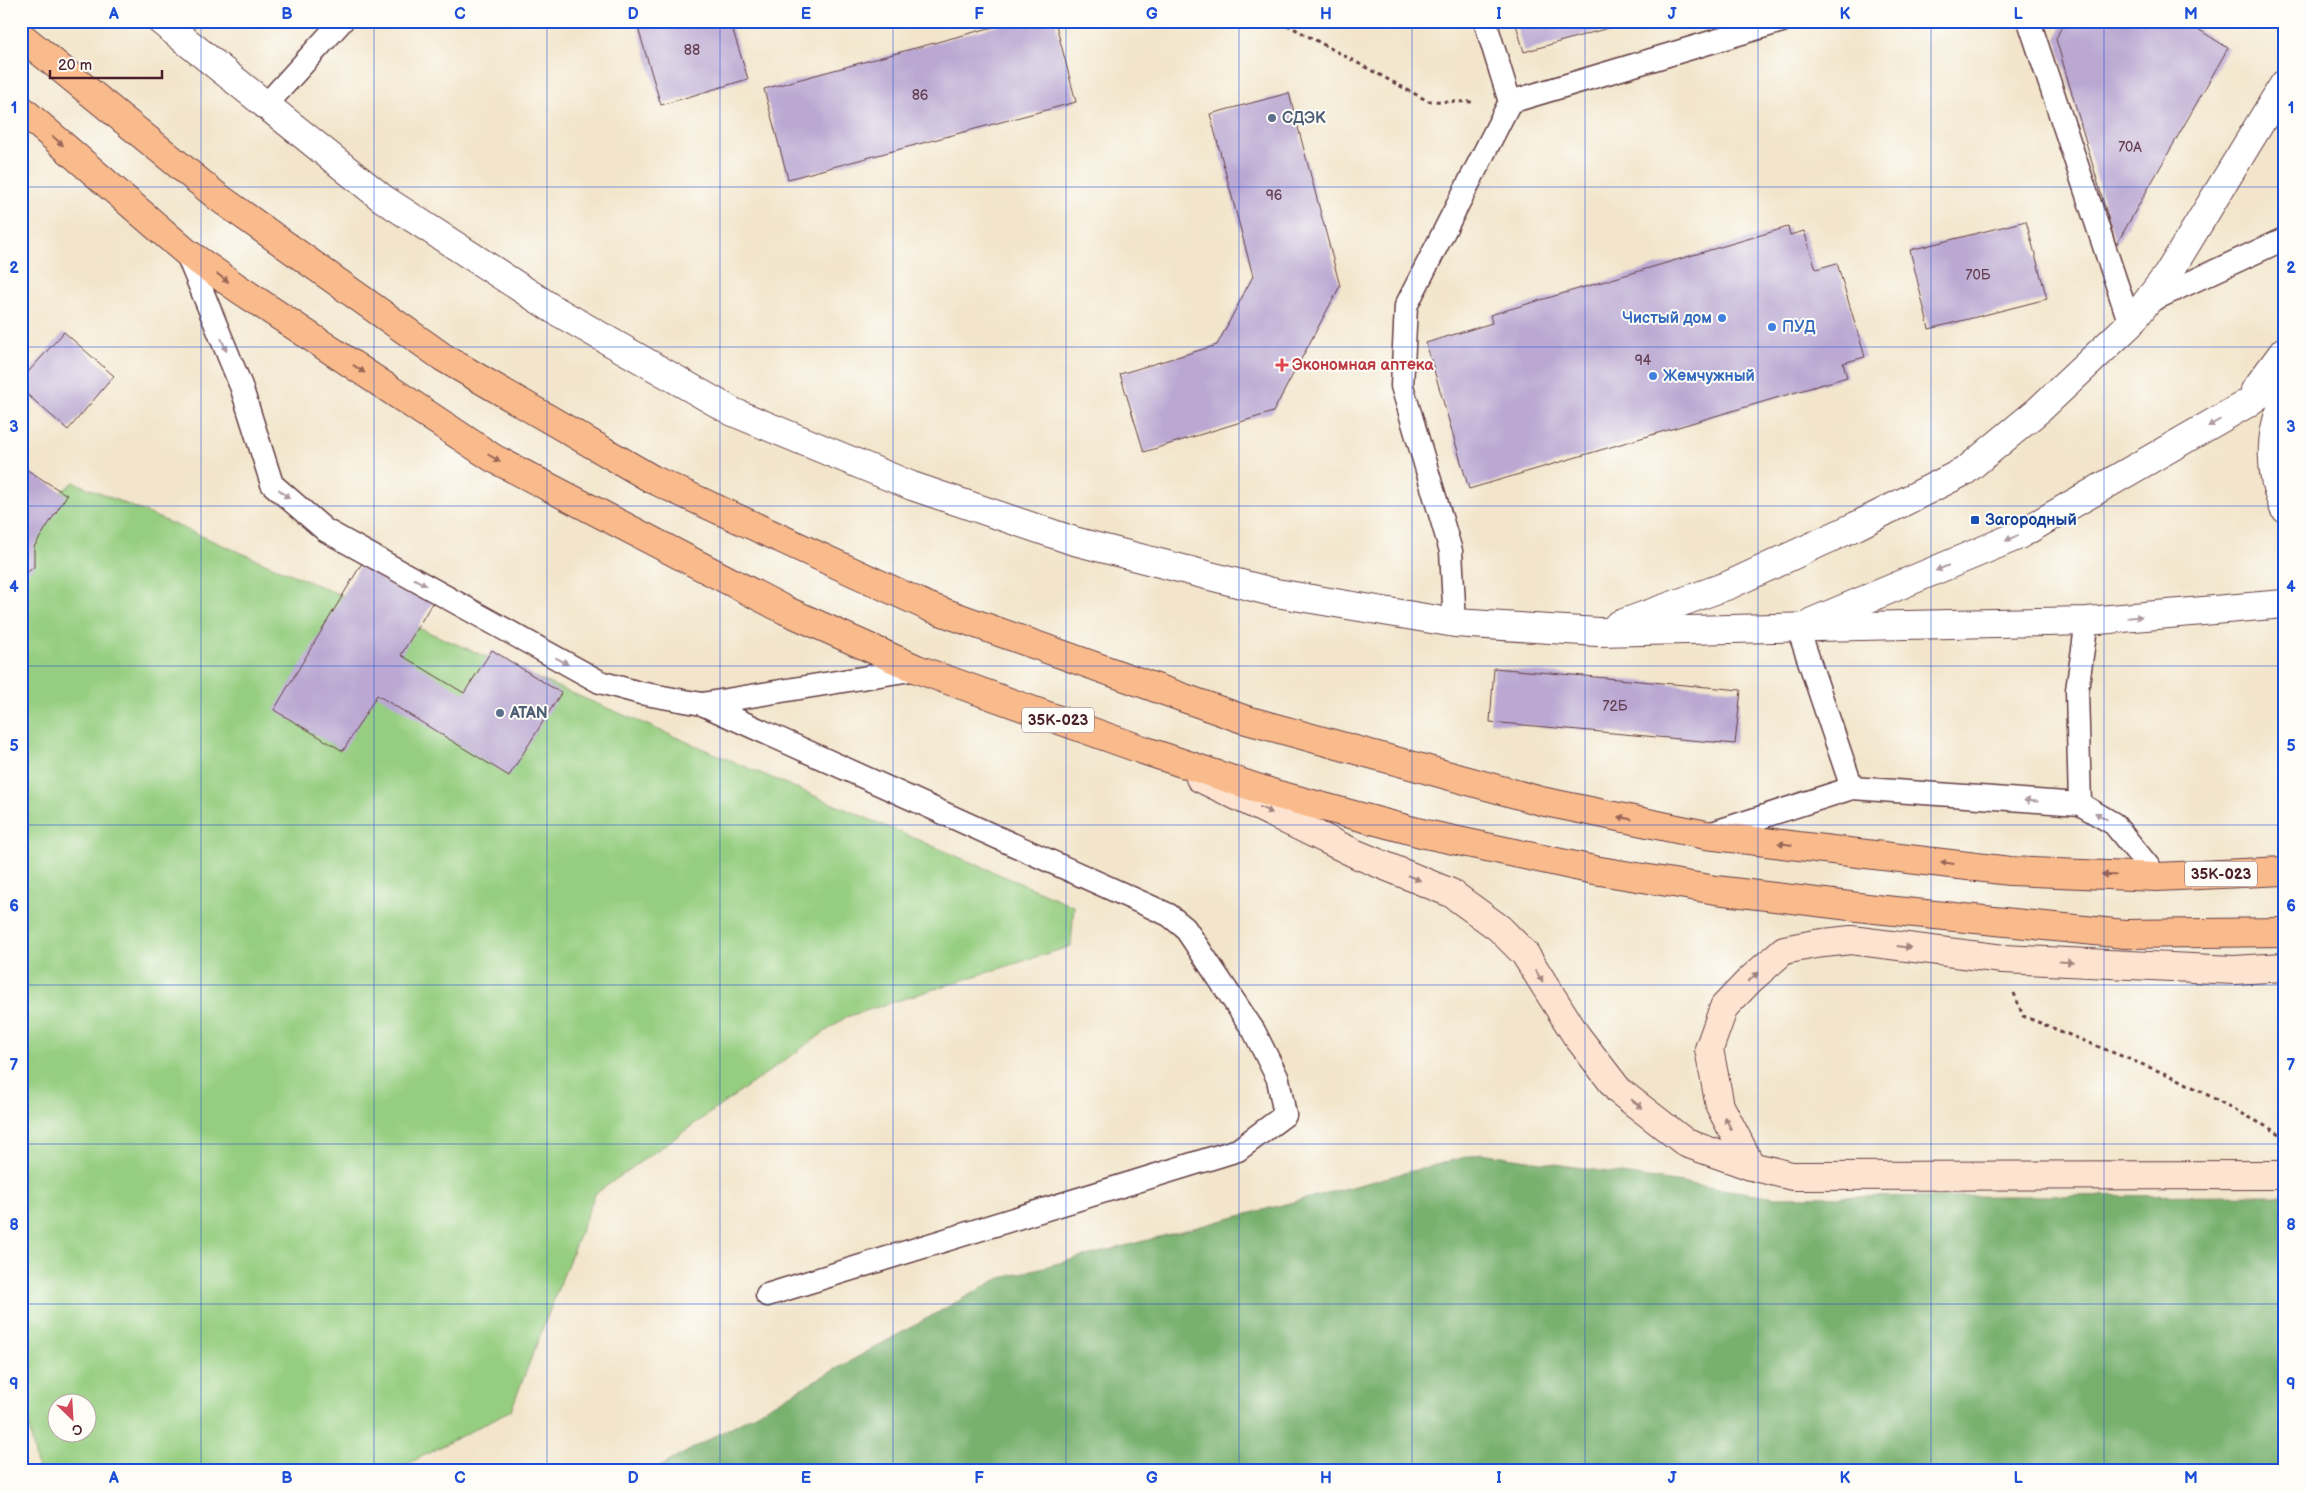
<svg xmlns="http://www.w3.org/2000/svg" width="2305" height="1491" font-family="'Balsamiq Sans',sans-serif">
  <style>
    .green { fill: #95ce80; stroke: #707656; fill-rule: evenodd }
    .forest { fill: #78b16e; stroke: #61684c }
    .building { fill: #baa8d2 }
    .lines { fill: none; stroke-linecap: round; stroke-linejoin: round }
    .lane-casing { stroke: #633d43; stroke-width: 25 }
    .street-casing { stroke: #633d43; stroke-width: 30 }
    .secondary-casing { stroke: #633d43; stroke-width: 30 }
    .primary-casing { stroke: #633d43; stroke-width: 30 }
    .path { stroke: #633d43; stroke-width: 3; stroke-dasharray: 4 4; stroke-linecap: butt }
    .lane { stroke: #fff; stroke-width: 22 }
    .street { stroke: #fff; stroke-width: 28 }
    .secondary { stroke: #fde4d1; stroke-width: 28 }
    .primary { stroke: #fabb8c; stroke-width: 28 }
    .oneway { fill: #996557 }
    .oneway2 { fill: #ae9aa0 }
    .oneway3 { fill: #a4827e }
    .grid { fill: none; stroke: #1d4ed8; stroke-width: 1; stroke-opacity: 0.55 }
    .service-dot { fill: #5c6f8a; stroke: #fdfcf7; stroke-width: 2 }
    .shop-dot { fill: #3f7fe0; stroke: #fdfcf7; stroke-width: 2 }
    .health-dot { fill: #e0444e; stroke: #fdfcf7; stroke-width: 2 }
    .transit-dot { fill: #1a4fb4; stroke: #fdfcf7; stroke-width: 2 }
    .labels { text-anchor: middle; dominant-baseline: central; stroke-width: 4; stroke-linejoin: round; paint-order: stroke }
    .number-label { font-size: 14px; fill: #664155 }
    .shield { fill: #fdfcf7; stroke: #806168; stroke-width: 1 }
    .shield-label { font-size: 15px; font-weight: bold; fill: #4a1f2b }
    .service-label { font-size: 16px; font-weight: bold; fill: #4e5e75; stroke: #fdfcf7; text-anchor: start }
    .shop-label { font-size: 16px; font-weight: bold; fill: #366cbe; stroke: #fdfcf7; text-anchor: start }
    .health-label { font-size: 16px; font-weight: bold; fill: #be3a42; stroke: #fdfcf7; text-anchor: start }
    .transit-label { font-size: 16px; font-weight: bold; fill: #164399; stroke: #fdfcf7; text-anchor: start }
    .neatline { fill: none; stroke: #1d4ed8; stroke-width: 2 }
    .grid-label { font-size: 16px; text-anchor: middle; font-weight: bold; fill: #1d4ed8 }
  </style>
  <rect width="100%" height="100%" fill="#fdfcf7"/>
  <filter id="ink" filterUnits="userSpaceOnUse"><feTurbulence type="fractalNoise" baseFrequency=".02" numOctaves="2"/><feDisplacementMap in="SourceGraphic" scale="10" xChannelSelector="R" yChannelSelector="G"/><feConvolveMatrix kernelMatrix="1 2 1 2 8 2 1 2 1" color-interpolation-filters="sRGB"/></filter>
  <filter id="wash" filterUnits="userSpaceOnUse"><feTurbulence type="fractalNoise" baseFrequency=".0096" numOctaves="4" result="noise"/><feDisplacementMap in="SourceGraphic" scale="20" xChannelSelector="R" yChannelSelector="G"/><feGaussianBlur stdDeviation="1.12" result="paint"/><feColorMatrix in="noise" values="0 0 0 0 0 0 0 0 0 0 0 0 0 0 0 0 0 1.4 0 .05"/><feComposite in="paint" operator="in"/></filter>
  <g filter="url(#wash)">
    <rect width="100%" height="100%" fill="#f2e5cb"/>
    <path class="green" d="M74,482L1074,906L1071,946L846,1017L595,1194L511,1410L396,1470H38L21,1389V522ZM58,1404H88V1434H58Z"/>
    <path class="forest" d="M1481,1153L1776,1197L2284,1195V1470H654L998,1279Z"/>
    <g id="blocks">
      <g class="building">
        <path d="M636,21H730L748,79L661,105Z"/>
        <path d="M1015,21H1055L1076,102L788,179L764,89Z"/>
        <path d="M1515,21H1629V22L1524,52Z"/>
        <path d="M2064,21H2185L2228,48L2116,245L2056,39Z"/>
        <path d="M1289,93L1340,286L1273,412L1144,452L1120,374L1217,345L1253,276L1210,114Z"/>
        <path d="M2026,221L2047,299L1929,329L1910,250Z"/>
        <path d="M1788,227L1790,235L1804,231L1816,269L1837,263L1865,357L1843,363L1847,377L1469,489L1426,343L1492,323L1490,315Z"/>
        <path d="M64,332L114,376L68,430L21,389V380Z"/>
        <path d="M21,466L67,495L34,547V567L21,577Z"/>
        <path d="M365,558L434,600L401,655L464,693L492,650L561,693L509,776L377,695L343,751L274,710Z"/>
        <path d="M1494,668L1741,690L1735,744L1490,722Z"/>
      </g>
    </g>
  </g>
  <g filter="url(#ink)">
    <use href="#blocks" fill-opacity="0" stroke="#633d43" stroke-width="1"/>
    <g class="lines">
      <defs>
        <g id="lane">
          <path d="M1485,21L1510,102"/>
          <path d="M2029,21L2130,324"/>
          <path d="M265,106L342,21"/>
          <path d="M186,252L241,386L272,484L325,530L600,682L640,693L702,704L917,669"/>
          <path d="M2146,303L2284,239"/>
          <path d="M1455,623L1451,551L1402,386L1406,306L1510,102L1782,21"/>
          <path d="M1798,628L1852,788"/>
          <path d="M702,704L1169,915L1185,928L1254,1031L1278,1079L1285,1115L1238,1150L767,1295"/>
          <path d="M2080,804L2077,690L2087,621"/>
          <path d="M1709,834L1852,788L2080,804L2114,824L2157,877"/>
        </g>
        <g id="street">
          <path d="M161,21L382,198L553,309L733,412L912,486L1074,541L1276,593L1455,623L1598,632L2087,621L2284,604"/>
          <path d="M2255,390L2284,351"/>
          <path d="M2284,403C2268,434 2270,477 2284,508"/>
          <path d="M1812,622L2017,536L2246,404L2284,377"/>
          <path d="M1618,625L1729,585L1856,526L1965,471L2040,409L2130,324L2168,274L2284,84"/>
        </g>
        <g id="secondary">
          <path d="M1200,778L1356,854L1451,893L1499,928L1525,954L1576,1035L1619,1091L1686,1143L1751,1166L1792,1176L2284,1175"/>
          <path d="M1751,1166L1720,1106L1709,1049L1724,1007L1750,980L1784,950L1815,944L1851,940L2003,959L2234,970L2284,967"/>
        </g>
        <g id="primary">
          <path d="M21,36L218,197L444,358L652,479L929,607L1243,719L1541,801L1706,835L2010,871L2157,877L2284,871"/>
          <path d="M21,109L186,252L239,289L493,458L785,610L917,669L1143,750L1275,794L1421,833L1594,870L1716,890L1875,909L2125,934L2284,932"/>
        </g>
      </defs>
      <use href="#lane" class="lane-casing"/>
      <use href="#street" class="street-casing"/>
      <use href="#secondary" class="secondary-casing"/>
      <use href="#primary" class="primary-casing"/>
      <g class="path">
        <path d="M1280,21L1428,101L1475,102"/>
        <path d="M2014,993L2023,1016L2176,1078L2284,1136"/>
      </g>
      <use href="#lane" class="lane"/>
      <use href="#street" class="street"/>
      <use href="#secondary" class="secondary"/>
      <use href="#primary" class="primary"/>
    </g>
    <defs><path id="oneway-solid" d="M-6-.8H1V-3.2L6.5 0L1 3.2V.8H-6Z" transform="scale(1.25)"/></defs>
    <g class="oneway">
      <use href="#oneway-solid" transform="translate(58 141) rotate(41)"/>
      <use href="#oneway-solid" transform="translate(223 278) rotate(36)"/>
      <use href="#oneway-solid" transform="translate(359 369) rotate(34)"/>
      <use href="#oneway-solid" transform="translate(494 458) rotate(30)"/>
      <use href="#oneway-solid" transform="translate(1625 818) rotate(-168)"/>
      <use href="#oneway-solid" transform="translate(1785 844) rotate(-173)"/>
      <use href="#oneway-solid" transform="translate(1947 863) rotate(-173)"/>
      <use href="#oneway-solid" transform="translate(2109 875) rotate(-178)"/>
    </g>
    <g class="oneway2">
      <use href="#oneway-solid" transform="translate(224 345) rotate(68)"/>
      <use href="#oneway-solid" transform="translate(2214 423) rotate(150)"/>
      <use href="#oneway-solid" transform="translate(284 494) rotate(41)"/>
      <use href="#oneway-solid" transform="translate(2012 538) rotate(156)"/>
      <use href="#oneway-solid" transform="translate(1942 568) rotate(157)"/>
      <use href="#oneway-solid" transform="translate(420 582) rotate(29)"/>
      <use href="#oneway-solid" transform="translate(2135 617) rotate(-5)"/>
      <use href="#oneway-solid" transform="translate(562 661) rotate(29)"/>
      <use href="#oneway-solid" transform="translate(2031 801) rotate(-176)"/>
      <use href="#oneway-solid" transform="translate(2101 816) rotate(-150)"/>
    </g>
    <g class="oneway3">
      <use href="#oneway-solid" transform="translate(1266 810) rotate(26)"/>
      <use href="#oneway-solid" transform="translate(1414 878) rotate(22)"/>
      <use href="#oneway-solid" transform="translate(1904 947) rotate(7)"/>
      <use href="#oneway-solid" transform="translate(2066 962) rotate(3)"/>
      <use href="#oneway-solid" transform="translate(1539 976) rotate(58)"/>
      <use href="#oneway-solid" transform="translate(1753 977) rotate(-42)"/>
      <use href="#oneway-solid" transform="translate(1637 1104) rotate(38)"/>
      <use href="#oneway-solid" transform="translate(1728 1123) rotate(-117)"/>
    </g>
  </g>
  <path class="grid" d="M201,21V1470M374,21V1470M547,21V1470M720,21V1470M893,21V1470M1066,21V1470M1239,21V1470M1412,21V1470M1585,21V1470M1758,21V1470M1931,21V1470M2104,21V1470M21,187H2284M21,347H2284M21,506H2284M21,666H2284M21,825H2284M21,985H2284M21,1144H2284M21,1304H2284"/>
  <g class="service-dot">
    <circle cx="1272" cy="118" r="5"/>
    <circle cx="500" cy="713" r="5"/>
  </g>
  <g class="shop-dot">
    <circle cx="1722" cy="318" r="5"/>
    <circle cx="1772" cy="327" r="5"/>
    <circle cx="1653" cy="376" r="5"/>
  </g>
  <path class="health-dot" d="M1279.5 357.5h5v5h5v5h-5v5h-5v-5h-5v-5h5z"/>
  <rect class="transit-dot" x="1970" y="515" width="10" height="10" rx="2.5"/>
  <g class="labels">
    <g class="number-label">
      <text x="692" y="50">88</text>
      <text x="920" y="95">86</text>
      <text x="2130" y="147">70А</text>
      <text x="1274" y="195">96</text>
      <text x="1978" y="275">70Б</text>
      <text x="1643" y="360">94</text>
      <text x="1615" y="706">72Б</text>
    </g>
    <g class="shield">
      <rect x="1022" y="707.5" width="72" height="25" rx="4"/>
      <rect x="2185" y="861.5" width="72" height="25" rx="4"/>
    </g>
    <g class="shield-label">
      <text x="1058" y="720">35К-023</text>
      <text x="2221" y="874">35К-023</text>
    </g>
    <g class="service-label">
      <text x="1282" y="118">СДЭК</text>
      <text x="510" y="713">ATAN</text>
    </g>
    <g class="shop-label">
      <text x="1712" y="318" text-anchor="end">Чистый дом</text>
      <text x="1782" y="327">ПУД</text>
      <text x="1663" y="376">Жемчужный</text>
    </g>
    <g class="health-label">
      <text x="1292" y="365">Экономная аптека</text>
    </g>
    <g class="transit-label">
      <text x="1985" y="520">Загородный</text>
    </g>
  </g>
  <rect width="2305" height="1491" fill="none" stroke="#fdfcf7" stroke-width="55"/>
  <g transform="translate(72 1418) rotate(155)"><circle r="24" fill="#fdfcf7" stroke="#b5a4a5"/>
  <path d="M0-4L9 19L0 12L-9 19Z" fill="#d1495b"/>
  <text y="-8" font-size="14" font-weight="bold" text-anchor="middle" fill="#4a1f2b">С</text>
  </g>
  <path d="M50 70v8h112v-8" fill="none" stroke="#4a1f2b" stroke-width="2.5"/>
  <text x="58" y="70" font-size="15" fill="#4a1f2b" stroke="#fdfcf7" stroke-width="4" paint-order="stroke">20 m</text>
  <rect x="28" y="28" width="2250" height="1436" class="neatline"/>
  <g class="grid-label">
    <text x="114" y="19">A</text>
    <text x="287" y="19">B</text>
    <text x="460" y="19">C</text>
    <text x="633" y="19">D</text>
    <text x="806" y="19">E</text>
    <text x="979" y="19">F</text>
    <text x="1152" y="19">G</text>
    <text x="1326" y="19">H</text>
    <text x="1499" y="19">I</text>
    <text x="1672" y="19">J</text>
    <text x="1845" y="19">K</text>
    <text x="2018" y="19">L</text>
    <text x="2191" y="19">M</text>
    <text x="14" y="113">1</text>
    <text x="2291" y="113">1</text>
    <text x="14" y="273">2</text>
    <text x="2291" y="273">2</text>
    <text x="14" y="432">3</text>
    <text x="2291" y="432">3</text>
    <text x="14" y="592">4</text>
    <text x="2291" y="592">4</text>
    <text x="14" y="751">5</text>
    <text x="2291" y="751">5</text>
    <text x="14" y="911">6</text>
    <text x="2291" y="911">6</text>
    <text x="14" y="1070">7</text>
    <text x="2291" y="1070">7</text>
    <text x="14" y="1230">8</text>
    <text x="2291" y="1230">8</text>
    <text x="14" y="1389">9</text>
    <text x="2291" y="1389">9</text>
    <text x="114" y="1483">A</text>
    <text x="287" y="1483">B</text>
    <text x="460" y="1483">C</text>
    <text x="633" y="1483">D</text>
    <text x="806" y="1483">E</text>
    <text x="979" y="1483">F</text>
    <text x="1152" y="1483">G</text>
    <text x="1326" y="1483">H</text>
    <text x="1499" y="1483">I</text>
    <text x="1672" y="1483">J</text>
    <text x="1845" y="1483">K</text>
    <text x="2018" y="1483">L</text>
    <text x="2191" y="1483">M</text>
  </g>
</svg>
